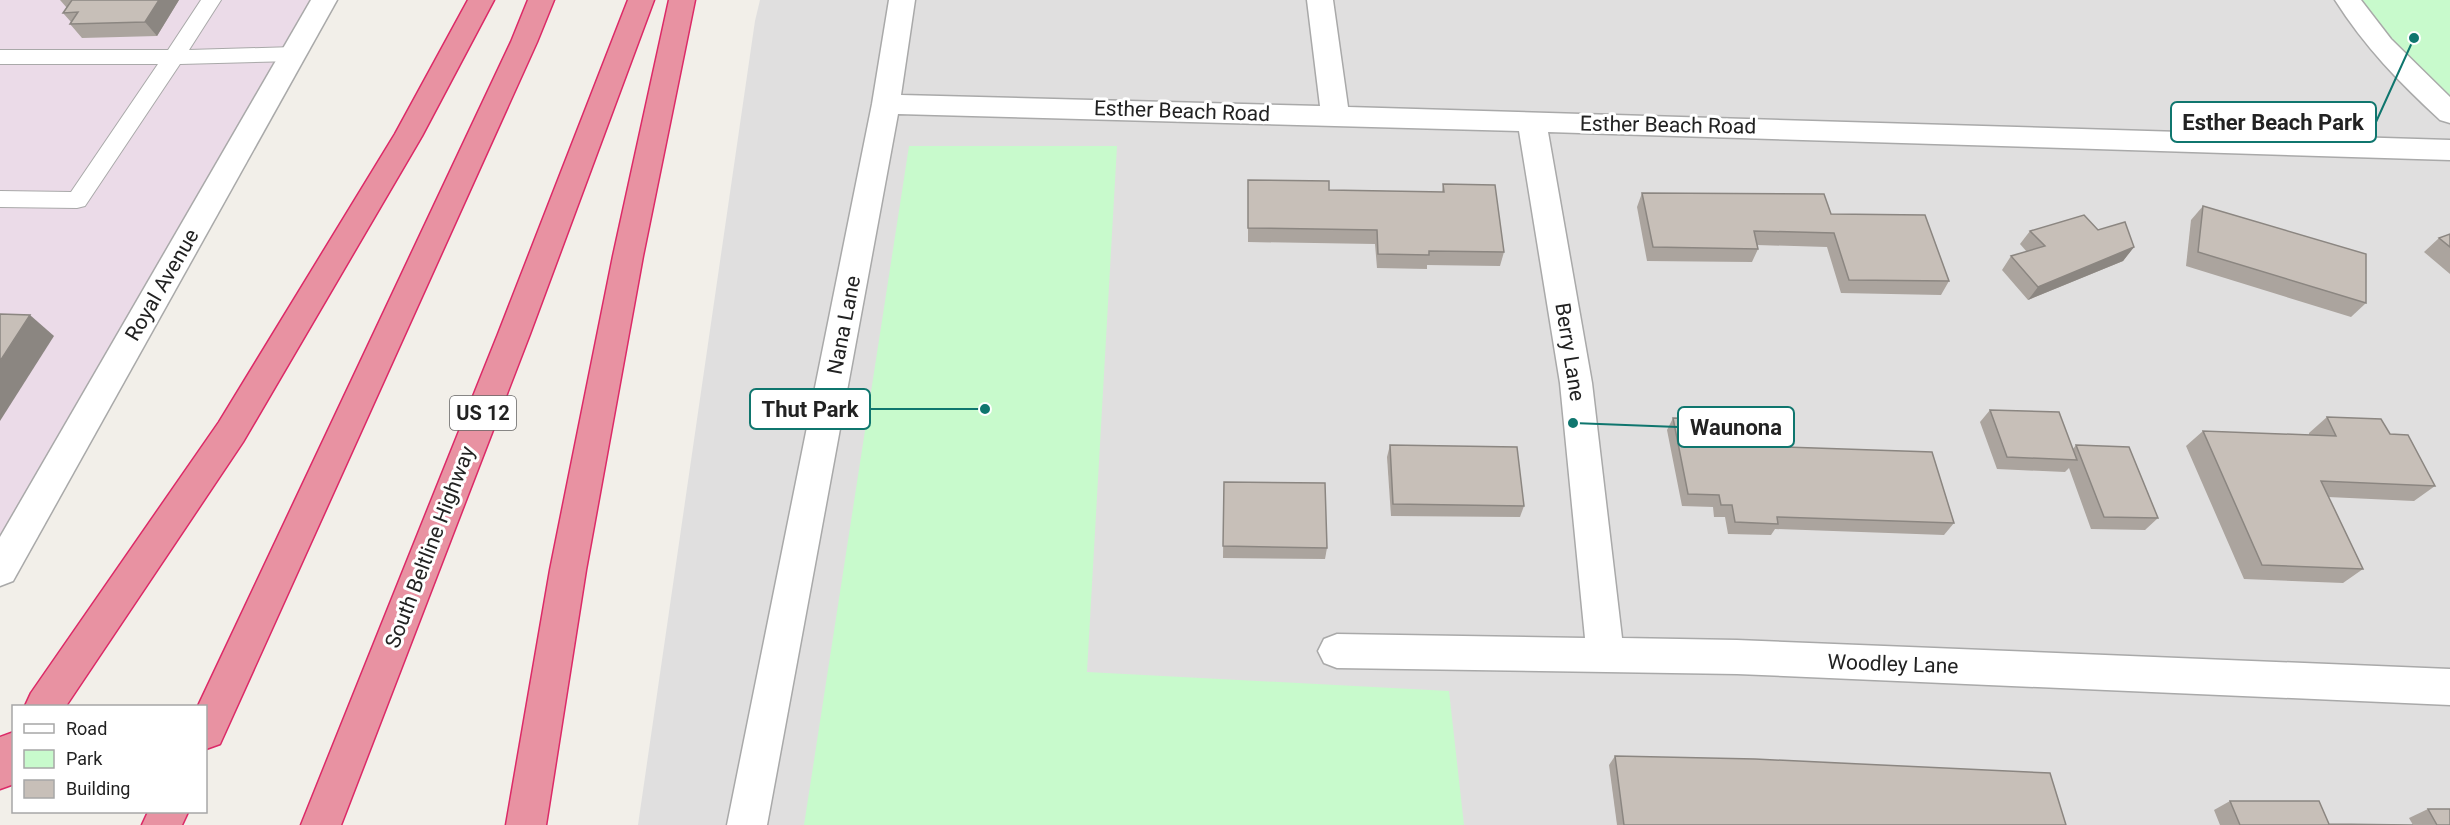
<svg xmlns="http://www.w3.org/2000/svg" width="2450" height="825" font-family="Roboto,sans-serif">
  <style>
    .residential { fill: #e0dfdf }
    .industrial { fill: #ebdbe8 }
    .park { fill: #c8facc }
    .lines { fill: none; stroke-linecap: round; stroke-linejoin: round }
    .lane-casing { stroke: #a9a9a9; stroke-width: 2 }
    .street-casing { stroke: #a9a9a9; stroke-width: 3 }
    .highway-casing { stroke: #dc2a67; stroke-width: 3 }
    .lane { fill: #fff; fill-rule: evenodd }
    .street { fill: #fff; fill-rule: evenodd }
    .highway { fill: #e892a2; fill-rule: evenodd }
    .wall { fill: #aba49e }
    .shaded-wall { fill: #8b8681 }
    .building { fill: #c7bfb8; stroke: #8b8681; stroke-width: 1.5 }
    .labels { text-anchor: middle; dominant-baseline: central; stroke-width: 6; stroke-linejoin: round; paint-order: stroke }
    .shield { fill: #fff; stroke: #646464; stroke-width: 1.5 }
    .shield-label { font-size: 20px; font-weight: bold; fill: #222 }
    .street-label { font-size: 21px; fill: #222; stroke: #fff }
    .leader { fill: none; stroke: #0f766e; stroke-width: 2 }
    .callout-dot { fill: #0f766e; stroke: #fff; stroke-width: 2 }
    .callout { fill: #fff; stroke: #0f766e; stroke-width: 2 }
    .callout-label { font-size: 22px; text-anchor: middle; font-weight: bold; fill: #222 }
  </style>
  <rect width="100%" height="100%" fill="#f2efe9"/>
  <path class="residential" d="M760,0H2450V825H638L755,21Z"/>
  <path class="industrial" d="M0,0H326L0,570Z"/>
  <g class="park">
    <path d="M2350,0H2450V113Z"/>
    <path d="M909,146H1117L1087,672L1449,691L1464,825H804Z"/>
  </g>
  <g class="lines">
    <defs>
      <path id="lane" d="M201,0H221L189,50L294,47L301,49L304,54L301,59L294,61L180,64L85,206L77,208L0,207V191L71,192L158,64H0V50H168Z"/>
      <g id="street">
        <path d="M311,0H337L13,581L0,586V537Z"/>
        <path d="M889,0H915L901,95L1320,106L1307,0H1333L1348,107L2450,140V160L1548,132L1592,383L1622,638L1737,640L2450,669V705L1737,674L1337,668L1324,663L1318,651L1324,639L1337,634L1585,638L1560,383L1519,131L898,114L767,825H727L872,104Z"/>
        <path d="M2335,0H2361L2391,39L2450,97V123L2440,120C2400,83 2364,46 2335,0Z"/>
      </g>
      <g id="highway">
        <path d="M468,0H494L422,136L243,442L66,706H25L31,693L219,422L395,134Z"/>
        <path d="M528,0H554L537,42L220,744L206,749V706H198L511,42Z"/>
        <path d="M628,0H654L530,334L341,825H301L498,334Z"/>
        <path d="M669,0H695L643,256L586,570L546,825H506L550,570L613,256Z"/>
        <path d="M14,732V784L0,789V737Z"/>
        <path d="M148,812H188L182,825H142Z"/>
      </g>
    </defs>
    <use href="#lane" class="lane-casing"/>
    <use href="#street" class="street-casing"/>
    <use href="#highway" class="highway-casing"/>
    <use href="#lane" class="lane"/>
    <use href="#street" class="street"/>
    <use href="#highway" class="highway"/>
  </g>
  <g class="wall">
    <path d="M60,0H179L157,36L82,38L70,24L71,22L63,13L67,8Z"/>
    <path d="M1248,180L1329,190L1442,192L1443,184L1504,252L1500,266L1427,265V269L1377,268L1375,244L1248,242Z"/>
    <path d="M1642,193L1831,214L1949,281L1941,295L1841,293L1827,247L1757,245L1758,249L1752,262L1647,261L1637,207Z"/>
    <path d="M2203,206L2366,303L2351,317L2186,266L2191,220Z"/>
    <path d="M2098,230L2134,247L2123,261L2028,300L2002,270L2011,256L2027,252L2020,244L2030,231Z"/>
    <path d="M2450,234V274L2424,252L2439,238Z"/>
    <path d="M1990,410L2073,449L2076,445L2158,518L2145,530L2091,529L2069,468L2065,472L1997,469L1980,422Z"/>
    <path d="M2327,417L2390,434L2435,486L2414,501L2328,497L2363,569L2343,583L2244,579L2186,446L2203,431L2309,435V433Z"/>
    <path d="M1673,418L1760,446L1954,523L1944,535L1775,529L1771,535L1728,534L1725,517H1714L1713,507L1682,506L1667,430Z"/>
    <path d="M1390,445L1524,506L1520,517L1391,516L1387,457Z"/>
    <path d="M1224,482L1327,548L1325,559L1223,558Z"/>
    <path d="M1615,756L2066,825H1617L1609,765Z"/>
    <path d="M2230,801L2329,824L2413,825H2220L2214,810Z"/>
    <path d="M2428,809L2450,825H2413L2409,818Z"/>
  </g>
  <g class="shaded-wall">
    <path d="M159,0H179L157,36L145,22Z"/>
    <path d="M2134,247L2123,261L2028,300L2038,287Z"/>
    <path d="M30,315L54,336L0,421V361Z"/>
  </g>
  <g class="building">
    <path d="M72,0H159L145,22L70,24L78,12L63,13Z"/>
    <path d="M1248,180L1329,181V190L1444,192L1443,184L1495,185L1504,252L1429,251V255L1378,254L1377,230L1248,228Z"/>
    <path d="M1642,193L1824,194L1831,214L1925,215L1949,281L1849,280L1834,233L1754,231L1758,249L1653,247Z"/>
    <path d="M2203,206L2366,254V303L2198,252Z"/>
    <path d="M2084,215L2098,230L2125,222L2134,247L2038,287L2011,256L2045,246L2030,231Z"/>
    <path d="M2450,234V247L2439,238Z"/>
    <path d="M0,314L30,315L0,361Z"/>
    <path d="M1990,410L2059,412L2077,460L2007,457Z"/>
    <path d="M2327,417L2381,419L2390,434L2408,435L2435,486L2321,481L2363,569L2262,565L2203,431L2336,436Z"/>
    <path d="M1673,418L1754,420L1760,446L1932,452L1954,523L1777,517L1778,524L1735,522L1732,505H1721L1719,495L1688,494Z"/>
    <path d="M1390,445L1517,447L1524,506L1393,504Z"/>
    <path d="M2076,445L2129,447L2158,518L2104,517Z"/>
    <path d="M1224,482L1325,483L1327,548L1223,546Z"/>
    <path d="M1615,756L1755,759L2050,773L2066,825H1624Z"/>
    <path d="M2230,801H2319L2329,824L2413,825H2240Z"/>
    <path d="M2428,809H2450V825H2437Z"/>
  </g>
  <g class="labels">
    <rect class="shield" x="450" y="396" width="66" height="34" rx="4.5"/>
    <g class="shield-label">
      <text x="483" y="413">US 12</text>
    </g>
    <g class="street-label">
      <text transform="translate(1182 111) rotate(2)">Esther Beach Road</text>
      <text transform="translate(1668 125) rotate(1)">Esther Beach Road</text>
      <text transform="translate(162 285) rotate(-60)">Royal Avenue</text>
      <text transform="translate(844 325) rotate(-79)">Nana Lane</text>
      <text transform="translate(1570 352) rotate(81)">Berry Lane</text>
      <text transform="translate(430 547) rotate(-69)">South Beltline Highway</text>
      <text transform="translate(1893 664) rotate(2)">Woodley Lane</text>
    </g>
  </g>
  <path class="leader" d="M2414 38L2376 122M985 409L870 409M1573 423L1678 427"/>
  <g class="callout-dot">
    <circle cx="2414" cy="38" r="6"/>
    <circle cx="985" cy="409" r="6"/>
    <circle cx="1573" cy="423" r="6"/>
  </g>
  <g class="callout">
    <rect x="2171" y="102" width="205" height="40" rx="6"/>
    <rect x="750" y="389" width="120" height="40" rx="6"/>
    <rect x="1678" y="407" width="116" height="40" rx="6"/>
  </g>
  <g class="callout-label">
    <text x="2273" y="130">Esther Beach Park</text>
    <text x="810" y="417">Thut Park</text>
    <text x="1736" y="435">Waunona</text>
  </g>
  <rect x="12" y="705" width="195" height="108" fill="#ffffff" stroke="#a7a7a7" stroke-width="1.5"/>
  <rect x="24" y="724" width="30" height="9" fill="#ffffff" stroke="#a7a7a7" stroke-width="1.5"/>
  <text x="66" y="735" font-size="18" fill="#222222">Road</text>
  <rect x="24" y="750" width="30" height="18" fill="#c8facc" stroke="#a7a7a7" stroke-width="1.5"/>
  <text x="66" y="765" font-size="18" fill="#222222">Park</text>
  <rect x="24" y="780" width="30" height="18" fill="#c7bfb8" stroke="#a7a7a7" stroke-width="1.5"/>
  <text x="66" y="795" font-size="18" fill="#222222">Building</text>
</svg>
